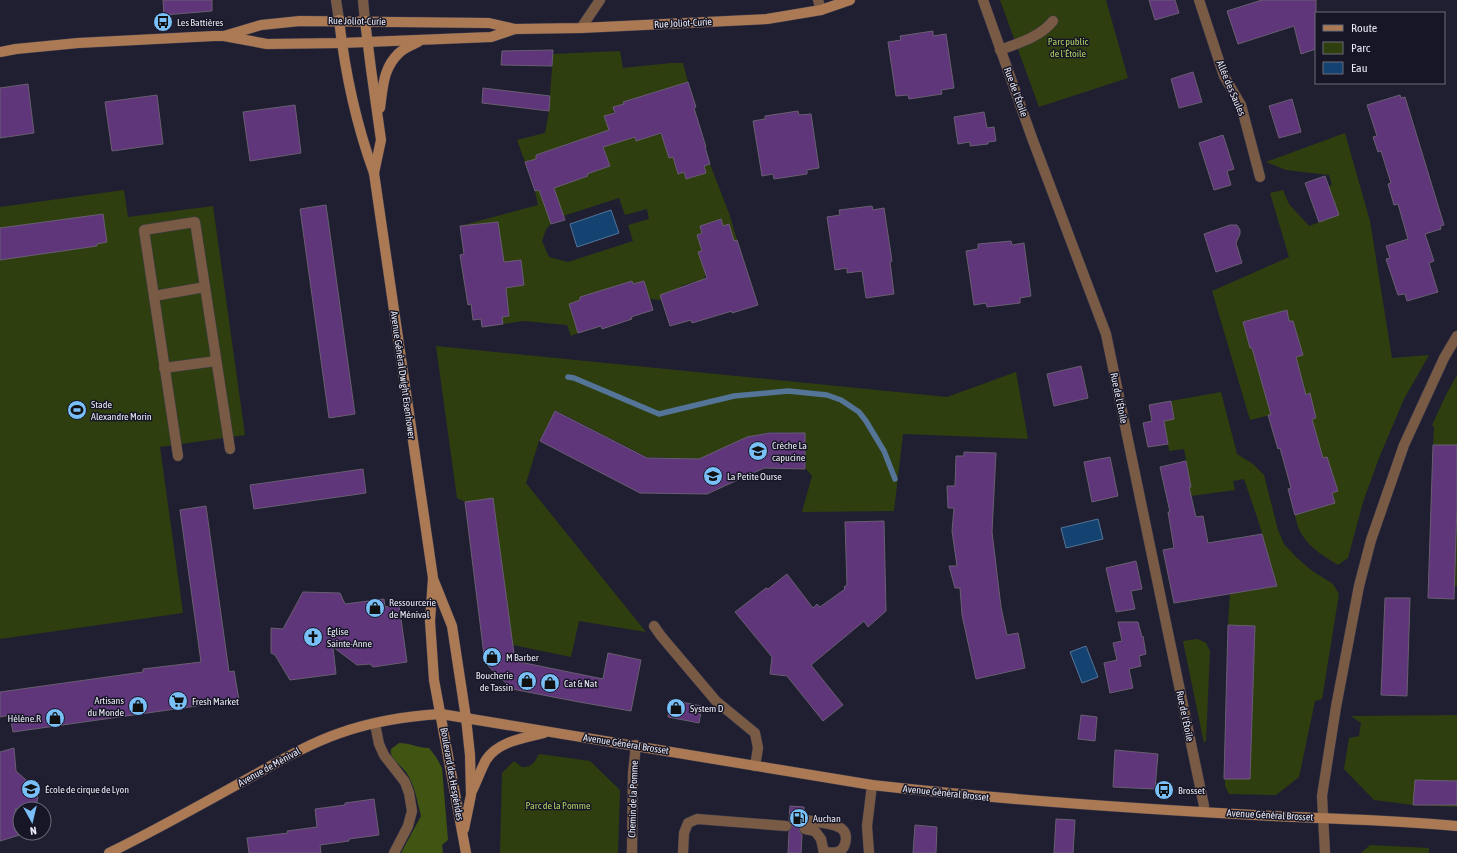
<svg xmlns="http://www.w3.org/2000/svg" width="1457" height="853" font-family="'Asap Condensed',sans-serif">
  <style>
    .green { fill: #2f3e0f; fill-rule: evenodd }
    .forest { fill: #415512 }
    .water { fill: #154371; stroke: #547498 }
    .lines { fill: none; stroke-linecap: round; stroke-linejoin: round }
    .stream { stroke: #547498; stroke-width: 5.5 }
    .building { fill: #5f367a; stroke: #695e71 }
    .service-casing { stroke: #3c3b4c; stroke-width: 11 }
    .pedestrian-casing { stroke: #3c3b4c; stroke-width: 11 }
    .minor-casing { stroke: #3c3b4c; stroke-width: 11 }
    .secondary-casing { stroke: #3c3b4c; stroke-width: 11 }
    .service { stroke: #795a44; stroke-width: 10 }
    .pedestrian { stroke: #795a44; stroke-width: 10 }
    .minor { stroke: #795a44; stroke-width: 10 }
    .secondary { stroke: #ab7a55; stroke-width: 10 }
    .labels { text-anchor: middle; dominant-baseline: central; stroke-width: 3; stroke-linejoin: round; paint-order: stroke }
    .street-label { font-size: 10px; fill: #e8e8f4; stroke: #171626 }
    .poi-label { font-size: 10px; fill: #e8e8f4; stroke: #171626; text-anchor: start }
    .park-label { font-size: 10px; fill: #acd262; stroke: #171626 }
  </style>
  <rect width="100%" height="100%" fill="#201f31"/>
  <g class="green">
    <path d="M1000,0H1106L1128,78L1039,107Z"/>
    <path d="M620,51L623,68L671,63H683L688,82L623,102L624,104L613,107L614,110L612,114L604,116L614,143L635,137L636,141L651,136L655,132L666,138L665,143L669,158L673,157L678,174L684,172L686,179L706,173L704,166L710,164L730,216L737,240L734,241L723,226L721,219L700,226L702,233L697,235L702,251L699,252L704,268L707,272L702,282L697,284L696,281L681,286V288L662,300L650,299L644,281L633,284L632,281L580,297V300L569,304L578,333L571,336L567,325L524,321L503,324L502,317L509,316L506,288L524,285L521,261L503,263L498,222L460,226L538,205L535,191L557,184L559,186L588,176L587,174L610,166L600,137L587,138L536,155V159L525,162L517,140L545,133L549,111L553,54ZM619,198L625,215L647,209L649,219L628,225L633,241L568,262L549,257L542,241L546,229L551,224L547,211L563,216Z"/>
    <path d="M1345,133L1370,221L1392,358L1429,355L1404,399L1379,458L1363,502L1348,558L1338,565C1317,552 1299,541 1295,515L1335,503L1333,493L1338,491L1327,457L1323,458L1312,419L1316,418L1310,394L1306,395L1296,357L1303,354L1293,321H1289L1287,310L1243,322L1250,348H1252L1271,415L1250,420L1212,291L1289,257L1270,193L1283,190L1289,204L1309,226L1338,215L1329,186L1332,185L1329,175L1286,170L1266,162Z"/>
    <path d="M124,190L128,217L213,206L245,435L160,447L183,613L0,639V207Z"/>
    <path d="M436,346L947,397L1016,372L1028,439L903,434L894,511L802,512L812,476L806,469L805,433L769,432L747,437L699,459L647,457L555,410L539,441L526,483L646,632L579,621L571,657L513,645L493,498L465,502L457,498Z"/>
    <path d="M1457,375V445H1433L1434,427L1432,425L1447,393Z"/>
    <path d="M1221,392L1237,454L1253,464L1264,475L1278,530L1284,544L1296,557L1311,570L1333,584L1339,594L1322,699L1315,701L1299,777L1276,795L1229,794L1225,786V779H1224H1250L1255,626L1228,625L1230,594L1277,586L1259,523L1244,479L1233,481L1235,490L1191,496L1189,487L1191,486L1184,449L1169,451L1164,421L1174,419L1171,401Z"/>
    <path d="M1457,504V586H1454Z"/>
    <path d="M1198,639L1206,643L1210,651L1206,741L1204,743L1183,641Z"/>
    <path d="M1457,715V807L1413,805L1374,800L1344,769L1349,738L1359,736L1361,723L1351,716Z"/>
    <path d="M540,754L590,761L620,790L618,853H500L502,773L514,761L522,767C530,768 536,762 538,755Z"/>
    <path d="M1370,845L1429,848V853H1361Z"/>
  </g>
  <path class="forest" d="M399,743C410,743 418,748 429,748L436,757L442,768L448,840L442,845L443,853H401L421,816C417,801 415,785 406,772C401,765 389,759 391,749Z"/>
  <g class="water">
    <path d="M611,210L619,233L577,247L570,224Z"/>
    <path d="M1098,519L1103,539L1066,548L1061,528Z"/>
    <path d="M1086,646L1098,677L1082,683L1070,652Z"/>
  </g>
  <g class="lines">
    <path class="stream" d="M568,377L574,378L659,414L734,396L788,391L827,395L841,400L859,412L866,421L884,451L895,479"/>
  </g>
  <g class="building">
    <path d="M163,0H212V11L164,15Z"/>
    <path d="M1149,0H1175L1179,13L1155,20Z"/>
    <path d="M1262,0H1316V49L1301,54L1294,26L1238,44L1227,11Z"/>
    <path d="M933,31V36L946,34L954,88L941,90L942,94L909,99L908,95L896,96L888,42L901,40L900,36Z"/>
    <path d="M553,50L552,66L501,65L502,51Z"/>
    <path d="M1193,72L1202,102L1179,108L1171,79Z"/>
    <path d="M688,82L696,107L694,108L706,147H705L710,164L704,166L706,173L686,179L684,172L678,174L673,157L669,158L661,133L636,141L635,137L603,147L610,166L587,174L588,176L554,188L565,220L551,224L539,190L535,191L525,162L536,159V155L609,130L604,116L615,113L613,107L624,104L623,102Z"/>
    <path d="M28,84L34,133L0,138V88Z"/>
    <path d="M483,88L550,96L549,111L482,103Z"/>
    <path d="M157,95L163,144L112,151L105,102Z"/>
    <path d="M1400,95L1401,98L1405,97L1444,225L1440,226L1441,229L1425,234L1434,261L1429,263L1438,292L1407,301L1405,294L1398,295L1386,259L1390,258L1386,246L1408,239L1398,204L1394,205L1388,184L1391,183L1381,151L1378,152L1373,137L1377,136L1367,105Z"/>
    <path d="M1292,99L1301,132L1279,138L1269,106Z"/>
    <path d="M295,105L301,153L250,161L243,112Z"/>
    <path d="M798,111L799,115L811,114L819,168L807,170V174L774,179L773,174L762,176L753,121L765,119V116Z"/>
    <path d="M984,112L987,128L994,127L996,141L988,142V144L970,146V142L958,144L954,117Z"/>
    <path d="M1223,135L1234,169L1227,171L1231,185L1214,190L1199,143Z"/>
    <path d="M1325,176L1339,215L1319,222L1305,183Z"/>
    <path d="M326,205L355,414L329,418L300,209Z"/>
    <path d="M872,206L873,210L884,208L892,261L890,262L894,294L866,298L862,271L847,273V268L835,270L827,217L840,215L839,210Z"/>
    <path d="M103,214L107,242L97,244V246L0,260V228Z"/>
    <path d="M721,219L723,226L729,224L734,241L737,240L758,305L732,313V311L692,323L691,320L670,326L660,295L707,278L698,252L702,251L697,235L702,233L700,226Z"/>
    <path d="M498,222L504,262L521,260L524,285L506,288L509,316L502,317L503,324L482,327L481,319L473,320L471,304L468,305L460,255L464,254L460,226Z"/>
    <path d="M1230,225H1237L1240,230V234L1236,243L1242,263L1216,272L1204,234Z"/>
    <path d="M1011,241L1012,245L1024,243L1031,296L1020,298V303L987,307L986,303L974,305L966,251L978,249V244Z"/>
    <path d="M632,281L633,284L644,281L653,310L631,317L632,319L602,329L601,326L578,333L569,304L580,300V297Z"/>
    <path d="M1287,310L1289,321H1293L1303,355L1296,357L1306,395L1310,393L1316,418L1312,419L1323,458L1327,457L1338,491L1332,493L1335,503L1295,515L1288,489L1291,488L1280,448L1278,449L1268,415H1271L1252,348H1250L1243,322Z"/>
    <path d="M1081,366L1088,398L1054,406L1047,374Z"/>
    <path d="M1171,401L1174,419L1164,421L1168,444L1148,447L1143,423L1152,421L1149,405Z"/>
    <path d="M555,411L647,458L699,459L747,437L769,433H805V469L764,468L707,494L640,493L540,441Z"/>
    <path d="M1433,445H1457V504L1454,599L1428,598Z"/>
    <path d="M964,452L996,453L992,532L1001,607L1007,635L1018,633L1025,668L976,679L962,615L960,588H955L949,566H957L952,531L954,508H948L947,486H955L956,456H964Z"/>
    <path d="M1110,457L1118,496L1092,502L1084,462Z"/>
    <path d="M1186,461L1191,487H1189L1196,517L1203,516L1208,543L1262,534L1277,586L1174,603L1163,550L1174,548L1168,512H1170L1160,467Z"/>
    <path d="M363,469L366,493L254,509L250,485Z"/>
    <path d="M493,498L515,661L603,679L608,653L641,660L631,711L579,702L512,689L485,663L465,502Z"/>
    <path d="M206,506L229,672L234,671L239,700L13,732L10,715L0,717V692L143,672V669L201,662L180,510Z"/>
    <path d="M884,521L886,611L868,627L864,621L811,665L843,705L823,721L787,676L770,674L772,657L735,612L766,588L768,589L787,574L813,608L817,604L820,607L845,589L844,587L847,585L845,522Z"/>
    <path d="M1136,561L1142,589L1131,591L1135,609L1116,612L1106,568Z"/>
    <path d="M303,592L340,593L345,604L384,599L385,607L399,605L407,662L373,667L370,664L357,665L333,647L336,674L290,680L275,655L271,653V628L283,629Z"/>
    <path d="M1385,598H1410L1407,696L1381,695Z"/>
    <path d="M1118,622H1138L1142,637L1143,636L1146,654L1139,656L1141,666L1129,669L1133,688L1110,693L1104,663L1117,660L1113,643L1122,641Z"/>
    <path d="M1228,625L1255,626L1250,779H1224Z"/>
    <path d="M670,700L702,706L699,723L668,717Z"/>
    <path d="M1081,715L1097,717L1095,741L1078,739Z"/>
    <path d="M14,748L16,771L35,788L38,798L35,809H15L20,824V833H23V834L0,841V752Z"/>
    <path d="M1115,750L1158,754L1155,789L1113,787Z"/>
    <path d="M1415,780L1457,781V805H1413Z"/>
    <path d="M374,799L379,835L349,839V841L320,845L321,853H249L247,838L288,833L287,831L317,827L315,809L345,805V803Z"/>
    <path d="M790,806L804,807V814L800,816L799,819L800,824L799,831L802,835L801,853H788L789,832L792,826L789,820Z"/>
    <path d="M1056,819L1075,820L1073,853H1054Z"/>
    <path d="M915,825L937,827L936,853H913Z"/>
  </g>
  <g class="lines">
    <defs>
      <g id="service">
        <path d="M818,0L821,10"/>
        <path d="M581,28L600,0"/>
        <path d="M1000,50C1019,43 1040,37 1053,21"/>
        <path d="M654,626L661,636L716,701L755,733L758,748L755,766"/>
        <path d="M805,820C815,822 835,823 842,829C849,835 846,850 837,852C833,853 828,852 824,852"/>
        <path d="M805,829L815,831L821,839L824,853"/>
        <path d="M683,853L684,833L688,823L697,819L786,826"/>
        <path d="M869,853L867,826L872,785"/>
      </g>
      <g id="pedestrian">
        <path d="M154,296L205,287"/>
        <path d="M164,368L216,361"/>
        <path d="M178,456L144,230L195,222L230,449"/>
      </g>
      <g id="minor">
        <path d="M336,0L339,20"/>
        <path d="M363,0L365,21"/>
        <path d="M983,0L1032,138L1106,334L1204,806L1203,811"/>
        <path d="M1199,0L1224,76L1241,105L1260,177"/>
        <path d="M375,724L379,744L384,755L405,782L409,793L412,811L408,826L394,853"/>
        <path d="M632,853L633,773L636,745"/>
        <path d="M1325,853L1322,796L1336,707L1359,586L1371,540L1404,445L1444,358L1457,336"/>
      </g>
      <g id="secondary">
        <path d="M339,20C345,72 356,124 374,173L433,578L430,621L434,680L466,853"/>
        <path d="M365,21L371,69L381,140L374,173"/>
        <path d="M224,36L261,25L300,21L489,23L515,29L581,28L767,19L821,10L850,0"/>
        <path d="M0,52L16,49L78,43L214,36H224L267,44L342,43L491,37L515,29"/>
        <path d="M380,108C383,87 383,68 399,53C404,48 412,45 418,42"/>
        <path d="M434,581L452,626L466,718L470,755L471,795L464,829"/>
        <path d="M472,791C477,781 481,769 486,760C498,741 525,738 544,733"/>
        <path d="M109,853C154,831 197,807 240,783C273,765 305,745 340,733C371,722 408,716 441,714L872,785C1005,800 1139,809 1273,816C1334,819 1396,820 1457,826"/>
      </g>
    </defs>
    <use href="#service" class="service-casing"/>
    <use href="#pedestrian" class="pedestrian-casing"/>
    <use href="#minor" class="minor-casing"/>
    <use href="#secondary" class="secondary-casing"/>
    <use href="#service" class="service"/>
    <use href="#pedestrian" class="pedestrian"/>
    <use href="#minor" class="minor"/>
    <use href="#secondary" class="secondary"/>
  </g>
  <defs>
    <symbol id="bus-disc" viewBox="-11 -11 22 22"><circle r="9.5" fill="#79bff8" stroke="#171626"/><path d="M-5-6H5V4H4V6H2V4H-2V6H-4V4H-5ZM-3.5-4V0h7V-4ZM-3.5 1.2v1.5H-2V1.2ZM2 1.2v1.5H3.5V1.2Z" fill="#111"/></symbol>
    <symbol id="stadium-disc" viewBox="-11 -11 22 22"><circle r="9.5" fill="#79bff8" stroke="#171626"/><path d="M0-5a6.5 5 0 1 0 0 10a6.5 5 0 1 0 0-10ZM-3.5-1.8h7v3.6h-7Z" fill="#111"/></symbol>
    <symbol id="school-disc" viewBox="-11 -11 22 22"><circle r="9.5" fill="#79bff8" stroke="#171626"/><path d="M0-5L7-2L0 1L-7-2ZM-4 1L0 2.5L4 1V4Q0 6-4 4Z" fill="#111"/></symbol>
    <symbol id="shop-disc" viewBox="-11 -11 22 22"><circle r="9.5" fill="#79bff8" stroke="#171626"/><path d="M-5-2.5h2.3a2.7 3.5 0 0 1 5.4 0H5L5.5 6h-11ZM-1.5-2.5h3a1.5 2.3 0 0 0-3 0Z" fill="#111"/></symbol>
    <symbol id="church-disc" viewBox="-11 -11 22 22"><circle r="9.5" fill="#79bff8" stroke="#171626"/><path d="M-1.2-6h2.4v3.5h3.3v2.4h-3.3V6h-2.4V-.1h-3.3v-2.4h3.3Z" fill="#111"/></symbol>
    <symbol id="supermarket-disc" viewBox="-11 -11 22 22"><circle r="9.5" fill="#79bff8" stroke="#171626"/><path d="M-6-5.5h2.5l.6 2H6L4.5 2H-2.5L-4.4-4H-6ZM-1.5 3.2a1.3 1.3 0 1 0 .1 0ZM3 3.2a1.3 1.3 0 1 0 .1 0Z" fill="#111"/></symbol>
    <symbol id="fuel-disc" viewBox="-11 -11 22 22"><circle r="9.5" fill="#79bff8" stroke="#171626"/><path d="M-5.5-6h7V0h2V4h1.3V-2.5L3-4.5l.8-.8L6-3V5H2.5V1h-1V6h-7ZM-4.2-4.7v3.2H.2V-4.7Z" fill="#111"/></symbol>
  </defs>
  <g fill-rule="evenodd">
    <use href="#bus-disc" x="152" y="11" width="22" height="22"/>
    <use href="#stadium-disc" x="66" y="399" width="22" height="22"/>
    <use href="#school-disc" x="747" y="440" width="22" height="22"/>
    <use href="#school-disc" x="702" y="465" width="22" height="22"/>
    <use href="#shop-disc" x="364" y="597" width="22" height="22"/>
    <use href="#church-disc" x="302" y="626" width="22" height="22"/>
    <use href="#shop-disc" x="481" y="646" width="22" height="22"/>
    <use href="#shop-disc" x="516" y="670" width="22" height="22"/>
    <use href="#shop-disc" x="539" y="672" width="22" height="22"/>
    <use href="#supermarket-disc" x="167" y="690" width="22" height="22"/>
    <use href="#shop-disc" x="127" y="695" width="22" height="22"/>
    <use href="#shop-disc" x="665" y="697" width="22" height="22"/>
    <use href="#shop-disc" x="44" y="707" width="22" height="22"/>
    <use href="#school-disc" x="20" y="778" width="22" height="22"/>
    <use href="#bus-disc" x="1153" y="779" width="22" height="22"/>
    <use href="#fuel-disc" x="788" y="807" width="22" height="22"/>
  </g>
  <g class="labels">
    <g class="street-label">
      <text transform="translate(357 21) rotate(1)">Rue Joliot-Curie</text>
      <text transform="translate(683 23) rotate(-3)">Rue Joliot-Curie</text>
      <text transform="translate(1231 88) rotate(67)">Allée des Saules</text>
      <text transform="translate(1016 92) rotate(70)">Rue de l'Étoile</text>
      <text transform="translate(403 375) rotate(82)">Avenue Général Dwight Eisenhower</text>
      <text transform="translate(1119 398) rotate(78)">Rue de l'Étoile</text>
      <text transform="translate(1185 716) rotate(78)">Rue de l'Étoile</text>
      <text transform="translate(626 744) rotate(9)">Avenue Général Brosset</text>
      <text transform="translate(269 767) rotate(-29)">Avenue de Ménival</text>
      <text transform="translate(452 774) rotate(80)">Boulevard des Hespérides</text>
      <text transform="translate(946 793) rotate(6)">Avenue Général Brosset</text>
      <text transform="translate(633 799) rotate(-88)">Chemin de la Pomme</text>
      <text transform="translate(1270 815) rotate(3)">Avenue Général Brosset</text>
    </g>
    <g class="poi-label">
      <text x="177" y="22">Les Battières</text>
      <text x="91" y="404">Stade<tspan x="91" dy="12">Alexandre Morin</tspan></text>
      <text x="772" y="445">Crèche La<tspan x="772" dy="12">capucine</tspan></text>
      <text x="727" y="476">La Petite Ourse</text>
      <text x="389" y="602">Ressourcerie<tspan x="389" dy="12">de Ménival</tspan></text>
      <text x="327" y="631">Église<tspan x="327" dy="12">Sainte-Anne</tspan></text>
      <text x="506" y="657">M Barber</text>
      <text x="513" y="675" text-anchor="end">Boucherie<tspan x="513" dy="12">de Tassin</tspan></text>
      <text x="564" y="683">Cat &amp; Nat</text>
      <text x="124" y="700" text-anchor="end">Artisans<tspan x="124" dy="12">du Monde</tspan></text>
      <text x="192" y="701">Fresh Market</text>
      <text x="690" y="708">System D</text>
      <text x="41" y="718" text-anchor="end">Hélène.R</text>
      <text x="45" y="789">École de cirque de Lyon</text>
      <text x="1178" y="790">Brosset</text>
      <text x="813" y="818">Auchan</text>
    </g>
    <g class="park-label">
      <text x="1068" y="41">Parc public<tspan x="1068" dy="12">de l'Étoile</tspan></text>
      <text x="558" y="805">Parc de la Pomme</text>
    </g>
  </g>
  <rect x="1315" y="12" width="130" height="72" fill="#171626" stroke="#6b6a78"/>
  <rect x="1323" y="25" width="20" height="6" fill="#ab7a55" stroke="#6b6a78"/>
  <text x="1351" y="32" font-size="12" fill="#e8e8f4">Route</text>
  <rect x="1323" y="42" width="20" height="12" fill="#2f3e0f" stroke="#6b6a78"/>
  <text x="1351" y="52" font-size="12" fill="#e8e8f4">Parc</text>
  <rect x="1323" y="62" width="20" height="12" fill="#154371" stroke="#6b6a78"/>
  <text x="1351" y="72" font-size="12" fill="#e8e8f4">Eau</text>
  <g transform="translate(32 821) rotate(172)"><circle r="19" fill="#171626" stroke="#6b6a78"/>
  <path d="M0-3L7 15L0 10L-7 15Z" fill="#79bff8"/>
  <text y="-6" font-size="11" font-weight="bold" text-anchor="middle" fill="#e8e8f4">N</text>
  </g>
</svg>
